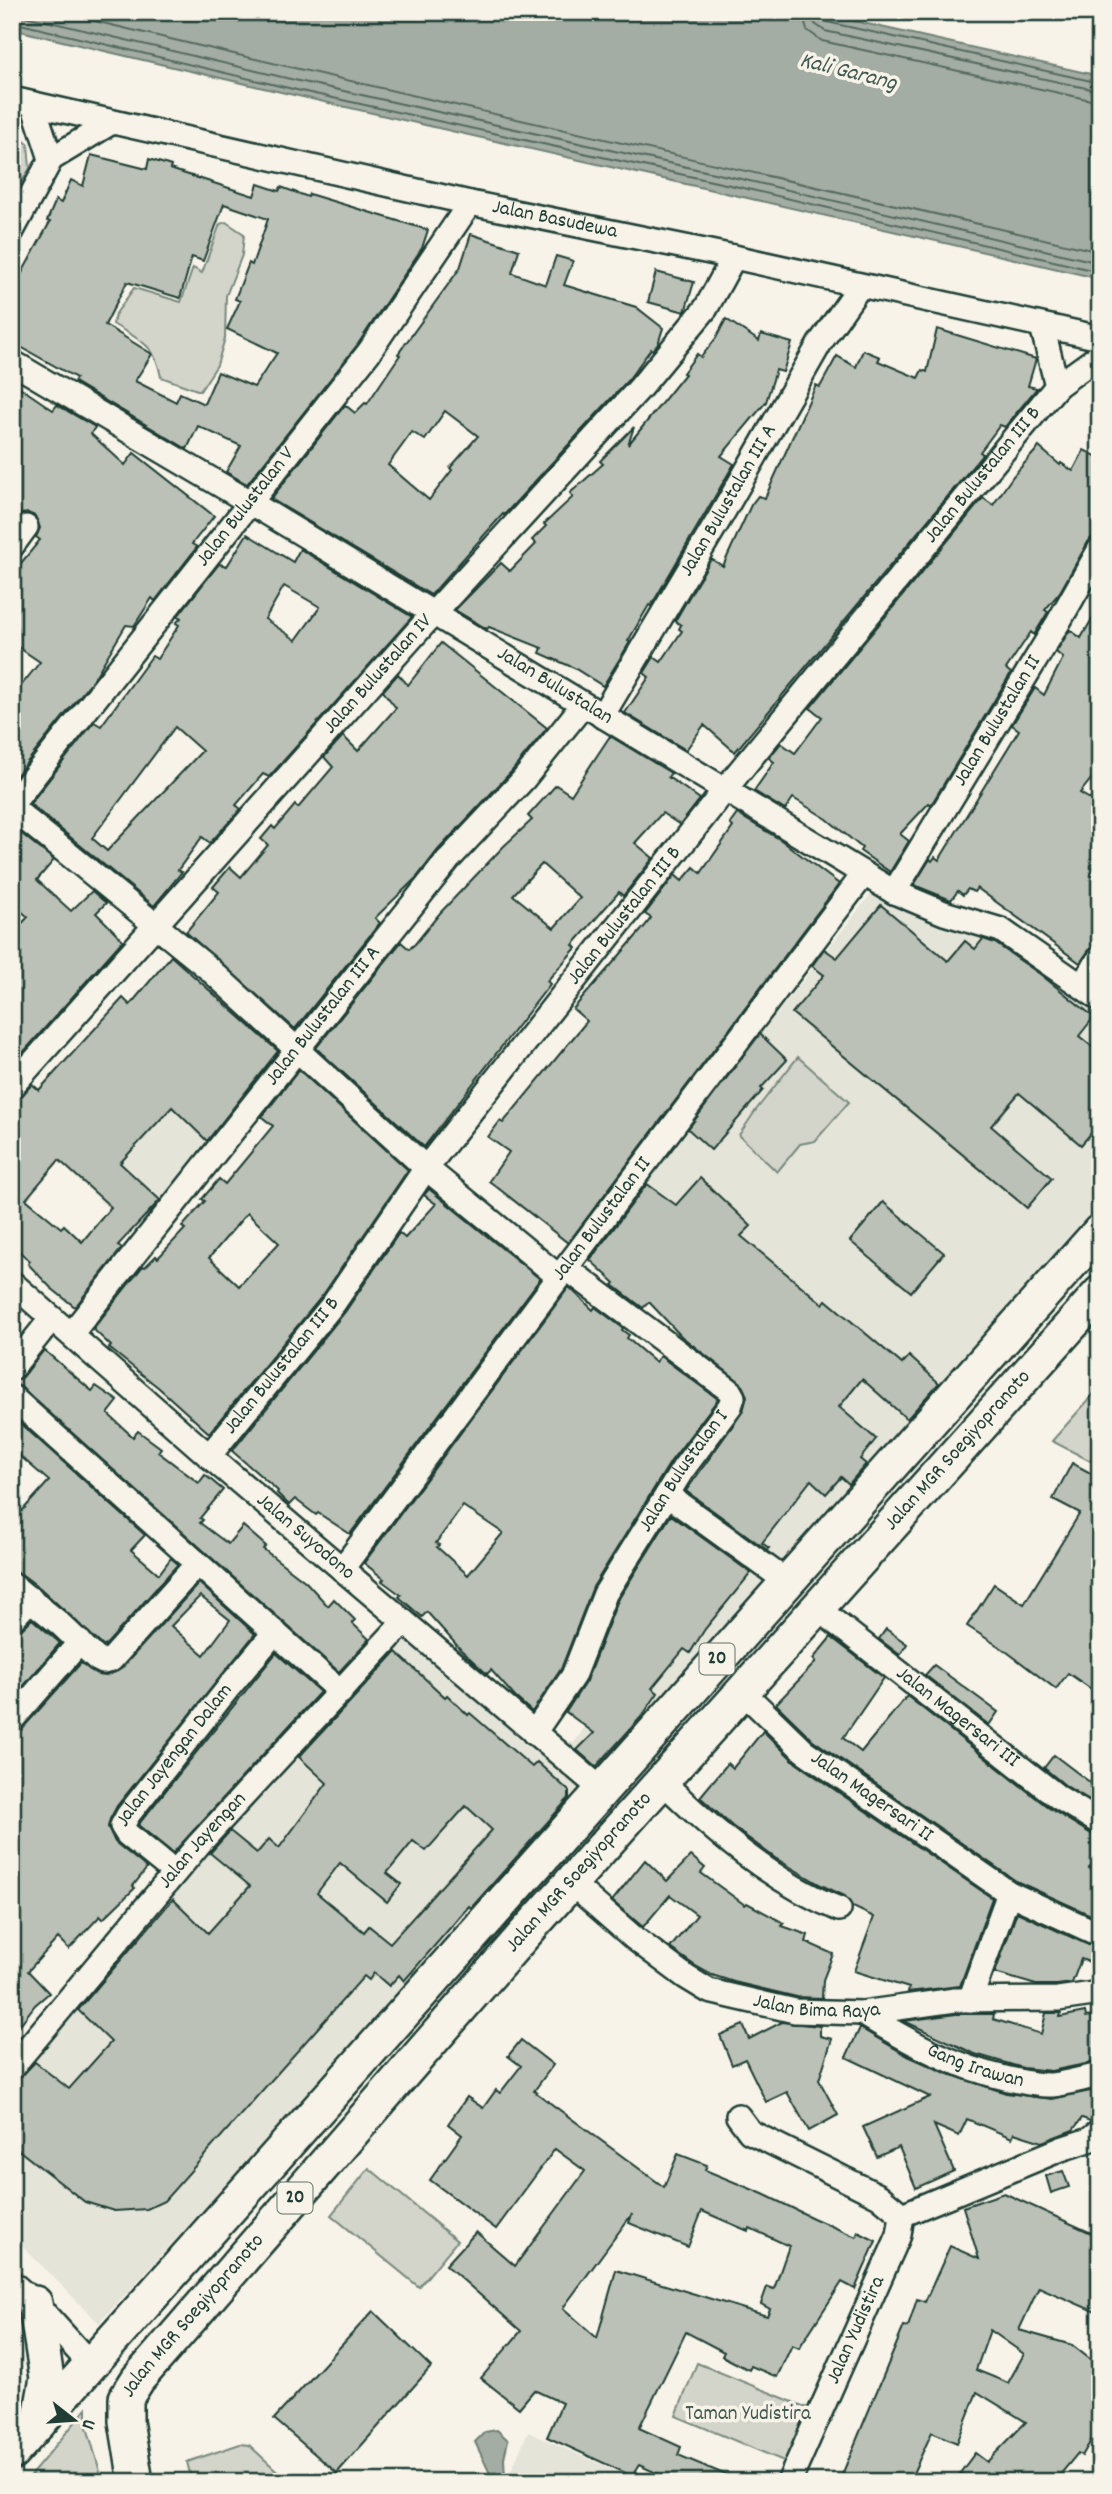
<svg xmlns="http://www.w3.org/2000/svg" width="1112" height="2494" font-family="Dekko,sans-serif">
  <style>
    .built { fill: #e5e4d9 }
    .green { fill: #d3d5ca; stroke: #79897f; stroke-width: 2 }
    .water { fill: #a4ada3; stroke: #6f8077; stroke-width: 2 }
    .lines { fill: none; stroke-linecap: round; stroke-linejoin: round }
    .shore { stroke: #546a60; stroke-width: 2 }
    .building { fill: #bbc1b6; stroke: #1f3d34; stroke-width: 2; fill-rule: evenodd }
    .minor-casing { stroke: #1f3d34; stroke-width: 28 }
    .highway-casing { stroke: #1f3d34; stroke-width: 38 }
    .minor { stroke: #f7f3e8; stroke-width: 23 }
    .highway { stroke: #f7f3e8; stroke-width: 33 }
    .labels { text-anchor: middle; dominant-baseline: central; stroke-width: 7; stroke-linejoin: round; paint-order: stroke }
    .shield { fill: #f7f3e8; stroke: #60746a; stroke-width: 2 }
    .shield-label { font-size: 19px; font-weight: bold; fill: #1f3d34 }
    .street-label { font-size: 21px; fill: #1f3d34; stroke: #f7f3e8 }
    .park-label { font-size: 21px; fill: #435b52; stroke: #f7f3e8 }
    .water-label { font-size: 23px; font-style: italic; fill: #405950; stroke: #f7f3e8 }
  </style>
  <rect width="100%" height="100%" fill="#f7f3e8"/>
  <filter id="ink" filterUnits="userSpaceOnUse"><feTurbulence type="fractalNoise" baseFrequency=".0143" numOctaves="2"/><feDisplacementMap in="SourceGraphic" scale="14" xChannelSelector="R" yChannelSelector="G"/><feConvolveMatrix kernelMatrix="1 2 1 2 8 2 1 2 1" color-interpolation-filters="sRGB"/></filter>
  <g filter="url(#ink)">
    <g class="built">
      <path d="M870,895L1033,954L1100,1011V1201L565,1817L99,2323L12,2236V2049L217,1834L412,1621L554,1738L574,1743L682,1580L738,1472L801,1360L616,1218Z"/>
      <path d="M166,1058L229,1119L135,1234L68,1170Z"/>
      <path d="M528,2432L641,2482H506Z"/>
    </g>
    <g class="green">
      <path d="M12,131L28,144L30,168L19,186L12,183Z"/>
      <path d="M226,222L244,234L242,255L226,296L225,338L217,365L200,391L161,377C155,343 140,341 113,324L115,315L134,288L181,302L193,268L202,273L220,224Z"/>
      <path d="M798,1057L849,1102L815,1141L800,1144L777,1172L739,1135L756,1110Z"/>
      <path d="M1100,1387V1466L1052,1441Z"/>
      <path d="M369,2168L457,2241L419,2287L331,2215Z"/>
      <path d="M697,2363L820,2413L798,2467L676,2416Z"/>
      <path d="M87,2408V2427L103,2482H25Z"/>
      <path d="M240,2444L249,2445L289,2482H192L187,2462Z"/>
    </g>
    <g class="water">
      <path d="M12,12H814L1100,76V279C738,194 374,116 12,29Z"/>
      <path d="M497,2430L508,2440L504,2458L505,2478L493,2480L475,2442L485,2432Z"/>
    </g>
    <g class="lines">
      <g class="shore">
        <path d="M57,12C404,96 752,171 1100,252"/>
        <path d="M801,12L807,30L822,41L1100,102"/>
        <path d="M812,12L815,24L825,31L1100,91"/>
        <path d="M821,12L822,18L827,22L1100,83"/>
        <path d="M12,13L303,82L741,179L1100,263"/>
        <path d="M12,22L301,91L739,187L1100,272"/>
      </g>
    </g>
    <g class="building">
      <path d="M91,155L147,169L149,159L171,166L170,169L254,196L258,184L279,191L281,187L308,197L309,194L428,230L422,248L358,344L247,484L226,472L241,446L198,426L187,449L74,382L76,378L12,342V291L50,222L47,221L56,200L61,203L71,180L83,186ZM224,204L268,219L252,265L249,263L235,299L240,301L227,329L277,353L254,387L218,372L204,404L180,393L176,402L135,381L152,354L105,325L127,282L180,298L192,257L203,261Z"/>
      <path d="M471,234L519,250L512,273L546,285L556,256L573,261L564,285L636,307L663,328L658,344L653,350L651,349L628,380L504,515L503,514L431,595L271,499L345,405L355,413L365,403L367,404L400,355L398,354L460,268ZM445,411L478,436L450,468L452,470L429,500L388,465L412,432L425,440Z"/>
      <path d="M656,272L694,282L685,312L648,302Z"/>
      <path d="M726,319L759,341L761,334L792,343L783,372L776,370L766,402L721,456L734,464L651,606L649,605L628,641L630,642L603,686L574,668L540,653L542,648L489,627L487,629L455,610L501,563L510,571L536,544L532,540L546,526L544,524L573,497L570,493L603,464L600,461L634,427L628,445L685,374L683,373L697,354L701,357L716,338Z"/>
      <path d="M937,329L1036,359L1028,386L1037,388L1005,427L1000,425L980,452L983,454L735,752L704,725L686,750L625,713L649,677L644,673L654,657L661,662L682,631L679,629L681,625L675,621L711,559L723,566L751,505L758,496L765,498L816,385L820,387L837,356L856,367L863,350L880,357L878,361L918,378L922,370L927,372Z"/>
      <path d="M12,382L53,410L57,405L95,427L91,434L125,465L134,453L214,516L192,544L197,547L155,601L152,598L134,626L126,625L95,677L12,781V697L40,662L12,643V574L40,540L36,537L40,528L35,516L28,513L21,514L12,520Z"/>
      <path d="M1039,447L1060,465L1061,463L1073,471L1084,450L1100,458V527L1088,542L1060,592L1045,610L1048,612L1034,635L1031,632L1006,669L1011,673L931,805L929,803L900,834L909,841L890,872L860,851L862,848L827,819L793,798L785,810L754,791L774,762L769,758L781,743L795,753L822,717L810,708L983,498L993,505L1013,476Z"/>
      <path d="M247,534L293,562L300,549L412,617L269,777L263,774L236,805L241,809L210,843L202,837L178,870L182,872L154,906L30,804L94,722L101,726L152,656L157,659L179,625L176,623L181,618L178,616L219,564L227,566ZM284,586L320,607L296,640L265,619ZM175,727L202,751L107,851L92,838Z"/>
      <path d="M1100,605V768L1080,793L1100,805V944L1089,950L1080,963L977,888L974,892L968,889L963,895L958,891L951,900L914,885L930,859L932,861L935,857L939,860L1019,730L1012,725L1035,688L1044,695L1063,658L1056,652L1070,630L1081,638Z"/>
      <path d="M441,643L547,728L512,771L438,850L417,877L375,918L380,923L295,1029L186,932L219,892L213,887L230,867L241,877L268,845L261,839L272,826L275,829L295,805L298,808L333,767L324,757L343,736L358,751L396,708L383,691L398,674L408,685Z"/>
      <path d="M610,736L671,773L668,777L700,799L680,825L662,813L635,843L653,858L623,896L619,892L573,945L576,948L547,981L550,984L424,1147L316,1048L401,942L409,949L415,944L440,913L504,846L532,820L528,816L556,785L571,795ZM542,864L580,898L554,928L513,895Z"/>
      <path d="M737,814L781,840L839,884L568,1243L489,1181L509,1152L488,1137L500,1121L503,1123L587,1021L573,1009L645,926L651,918L645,914L675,875L682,881L694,867L701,873L733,827L730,824Z"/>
      <path d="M12,826L54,860L37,880L71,911L92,891L106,903L96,913L123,940L12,1065V934L28,917L12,903Z"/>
      <path d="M881,905L948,961L965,941L975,949L983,939L995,943L1040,974L1094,1017L1079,1036L1100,1053V1123L1081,1145L1019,1093L991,1126L1052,1178L1027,1208L792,1013L824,975L812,966L824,949L837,958Z"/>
      <path d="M171,956L278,1051L207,1141L172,1107L120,1163L160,1200L118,1245L122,1248L75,1307L51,1288L28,1264L30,1261L12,1245V1100L22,1096L32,1084L39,1090L123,998L130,1005ZM59,1160L111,1207L82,1242L64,1225L61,1228L26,1199Z"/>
      <path d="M760,1034L787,1060L761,1088L763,1090L711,1150L688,1129Z"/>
      <path d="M299,1070L408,1170L323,1295L209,1433L159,1388L109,1348L111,1346L93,1329L143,1266L145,1267L156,1256L158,1258L185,1229L182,1227L205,1201L202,1199L219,1179L225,1184L273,1126L262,1117ZM247,1213L279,1243L239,1286L209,1258Z"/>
      <path d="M700,1178L751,1226L741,1236L823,1304L826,1300L902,1364L909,1356L939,1383L907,1419L862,1379L839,1407L876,1439L860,1459L866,1464L849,1484L841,1477L826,1494L811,1480L762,1543L769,1548L767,1550L686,1491L743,1411L747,1396L741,1383L681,1336L649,1302L643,1308L613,1285L615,1283L590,1260L647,1184L676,1205Z"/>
      <path d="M429,1189L540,1279L350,1534L318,1513L316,1515L295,1499L289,1505L277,1493L278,1491L232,1451L345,1312L399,1233L405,1238L436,1204L424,1195Z"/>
      <path d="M883,1202L944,1253L911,1292L850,1241Z"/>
      <path d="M569,1287L593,1310L595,1307L623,1328L622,1330L629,1335L627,1338L655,1362L660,1356L718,1399L671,1461L593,1587L561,1669L532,1712L515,1697L491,1670L487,1674L461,1650L427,1612L422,1617L399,1597L401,1595L382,1581L384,1579L364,1563ZM463,1506L503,1533L468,1575L437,1547L439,1545L436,1543Z"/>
      <path d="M44,1350L92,1391L96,1386L118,1401L108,1414L133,1437L138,1431L161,1448L158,1452L199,1483L205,1475L223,1490L200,1518L203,1520L200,1523L228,1544L243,1526L266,1546L263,1549L306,1582L328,1606L334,1599L355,1620L352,1623L369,1639L339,1672L21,1387L12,1383L23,1377Z"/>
      <path d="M12,1416L145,1535L131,1550L159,1574L171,1558L178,1564L104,1647L40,1588L21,1574L12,1571V1504L21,1512L49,1481L12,1449Z"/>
      <path d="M1072,1463L1100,1478V1695L1068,1673L1056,1689L1003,1649L967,1626L994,1584L1024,1604L1080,1513L1053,1499Z"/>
      <path d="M671,1515L751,1573L705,1629L690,1653L684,1649L652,1688L658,1693L642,1716L596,1767L577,1750L594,1733L566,1712L586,1681L618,1600Z"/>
      <path d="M199,1583L255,1634L117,1806L110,1819L108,1827L115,1842L147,1868L133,1886L135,1888L103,1919L100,1916L69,1949L58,1938L28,1971L49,1993L35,2005L12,2035V1831L22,1820L12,1812V1740L81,1663L98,1675L106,1676L121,1669ZM200,1596L230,1620L204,1655L171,1626Z"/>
      <path d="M32,1619L60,1643L16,1695L12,1691V1633L22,1629Z"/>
      <path d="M886,1629L907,1644L900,1655L879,1639Z"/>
      <path d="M831,1637L884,1678L843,1738L861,1752L907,1696L1049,1808L1093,1835L1100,1837V1854L1089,1868L1100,1875V1914L1093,1916L1016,1881L813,1740L776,1704L816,1662L813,1659Z"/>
      <path d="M396,1652L445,1697L447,1695L468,1715L470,1713L532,1767L537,1762L569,1791V1798L471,1908L469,1906L404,1981L399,1975L389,1986L374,1973L369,1980L364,1976L164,2201L147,2209L114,2211L85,2202L12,2145V2081L22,2076L35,2062L69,2089L111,2042L78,2010L173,1899L208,1933L250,1886L210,1853L230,1831L257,1853L269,1839L279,1848L327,1783L299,1757ZM466,1806L492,1830L390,1943L369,1926L364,1932L317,1893L340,1863L387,1902L401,1884L387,1873L413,1841L426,1851Z"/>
      <path d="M276,1653L320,1692L173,1853L138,1825Z"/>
      <path d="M934,1665L998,1712L989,1725L925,1675Z"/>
      <path d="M763,1731L796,1763L992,1898L960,1986L908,1992L909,1988L854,1971L874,1917L853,1907L845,1896L821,1885L775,1858L732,1826L700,1797L728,1763L733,1768Z"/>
      <path d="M1054,1755L1100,1790V1806L1066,1786L1044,1768Z"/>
      <path d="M691,1856L705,1868L701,1873L745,1905L747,1903L784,1923L782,1926L808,1935L806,1942L833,1954L823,1980L822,1998L797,1997L734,1982L712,1975L694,1965L670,1948L697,1915L670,1895L643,1927L612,1901L645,1860L667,1881Z"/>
      <path d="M1017,1912L1086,1944H1100V1966L1081,1959L1072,1983L1057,1985H1036L995,1973Z"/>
      <path d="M1085,2012L1086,2017L1100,2015V2061L1051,2071L1023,2068L975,2054L904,2021L956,2014H994L993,2019L1041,2034L1046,2013H1061L1060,2017Z"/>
      <path d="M782,2022L820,2026V2036L832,2039L819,2080L838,2115L809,2131L787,2092L766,2102L745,2059L732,2065L720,2035L743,2025L749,2039Z"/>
      <path d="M860,2028L908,2056L946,2073L1006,2093L1052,2099L1100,2089V2117L1090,2121L1082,2118L1073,2130L1042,2142L1014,2133L1012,2138L967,2119L959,2136L934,2125L954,2171L916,2188L899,2147L877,2157L863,2127L930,2097L846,2057Z"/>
      <path d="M521,2040L553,2065L534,2091L664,2187L678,2154L707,2165L705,2170L763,2194L813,2218L856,2237L858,2232L876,2241L855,2289L842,2282L799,2348L792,2345L777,2377L751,2366L749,2370L722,2356L724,2352L686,2332L639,2428L681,2447L678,2455L743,2482H676L639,2465L632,2476L547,2437L562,2403L534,2390L519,2408L481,2378L521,2331L446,2265L476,2232L515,2266L585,2171L555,2149L496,2229L430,2180L462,2135L448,2124L467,2097L483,2108L496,2090L500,2093L521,2066L508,2056ZM702,2211L748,2231L750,2228L789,2246L774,2289L767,2287L761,2304L770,2309L767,2316L616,2270L597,2338L563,2308L632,2214L629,2223L688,2247Z"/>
      <path d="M1063,2171L1069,2187L1051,2193L1046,2176Z"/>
      <path d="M1004,2193L1100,2237V2314L1039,2287L1019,2330L1072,2345L1100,2367V2425L1082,2456L1078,2453L1054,2482H972L960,2473L975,2453L987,2462L1026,2422L977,2392L957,2443L932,2432L909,2482H839L904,2326L908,2327L917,2299L925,2302L950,2246L979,2259L963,2207ZM990,2330L1024,2354L1008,2383L976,2370Z"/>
      <path d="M373,2311L431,2367L337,2473L274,2419Z"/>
    </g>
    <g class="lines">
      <defs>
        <g id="minor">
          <path id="s1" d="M12,99L470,203L734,257L1100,338"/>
          <path d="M33,104L51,159"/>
          <path d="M12,231L51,159L112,122"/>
          <path d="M1042,326L1057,386"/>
          <path id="s2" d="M12,362L251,503L894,892L944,913L1001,930L1100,999"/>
          <path d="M12,546L26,527"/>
          <path id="s3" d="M602,716L718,521L820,343L860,286"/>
          <path id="s4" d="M12,804L369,352L470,203"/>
          <path d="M12,808L208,968L426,1168L559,1277"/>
          <path id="s5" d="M894,892L1058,623L1100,549"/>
          <path d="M1082,985L1100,958"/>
          <path id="s6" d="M12,1086L432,615L639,389L706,308L734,257"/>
          <path id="s7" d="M12,1283L209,1456L601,1789"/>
          <path id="s8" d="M71,1334L448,860L523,780L583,705"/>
          <path d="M12,1368L52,1318"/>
          <path d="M12,1397L341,1692"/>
          <path id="s9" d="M209,1456L334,1303L426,1168L739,772L1057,386L1100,355"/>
          <path d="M667,1495L786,1581"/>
          <path id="s10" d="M342,1569L559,1277L864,874"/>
          <path d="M12,1585L59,1623L97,1659L103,1662L111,1660L197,1564"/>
          <path id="s11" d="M817,1608L1058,1797L1100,1823"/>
          <path d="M12,1619L31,1599"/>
          <path id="s12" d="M742,1691L804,1751L1009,1893L1092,1931H1096L1100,1928"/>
          <path d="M12,1720L80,1642"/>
          <path id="s13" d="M534,1733L573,1676L605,1594L683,1469L730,1406L733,1397L729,1390L566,1268"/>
          <path d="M662,1781C713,1831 772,1882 839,1909"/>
          <path id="s14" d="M174,1872L127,1834L122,1826L128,1815L229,1687L275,1632"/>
          <path id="s15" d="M571,1883L634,1938L686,1977L709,1991L795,2011L862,2013L955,2000L1058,1999L1100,1993"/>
          <path d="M970,2000L1009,1893"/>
          <path id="s16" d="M862,2013C909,2042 955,2067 1009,2079C1023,2082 1038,2086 1052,2085C1068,2083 1084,2078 1100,2075"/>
          <path id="s17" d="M12,2067L199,1844L404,1622"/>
          <path d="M738,2116L750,2132L879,2196L902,2215"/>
          <path d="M902,2215L1061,2149L1089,2140L1100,2131"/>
          <path d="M12,2283L35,2303L91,2365"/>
          <path id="s18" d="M789,2482L899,2235L902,2215"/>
        </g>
        <g id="highway">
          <path d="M35,2303L47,2378L39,2423"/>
          <path d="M12,2453L1100,1231"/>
          <path id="s19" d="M136,2482L126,2421V2398L138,2379L522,1937L1100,1293"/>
        </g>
      </defs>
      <use href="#minor" class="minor-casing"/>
      <use href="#highway" class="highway-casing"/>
      <use href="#minor" class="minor"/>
      <use href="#highway" class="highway"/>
    </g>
  </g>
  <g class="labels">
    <g class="shield">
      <rect x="699.5" y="1643.5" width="35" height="31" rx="5"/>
      <rect x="277.5" y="2182.5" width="35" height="31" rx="5"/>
    </g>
    <g class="shield-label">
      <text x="717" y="1659">20</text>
      <text x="295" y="2198">20</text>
    </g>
    <g class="street-label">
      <text stroke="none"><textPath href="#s1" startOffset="556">Jalan Basudewa</textPath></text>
      <text stroke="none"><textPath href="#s9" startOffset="1250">Jalan Bulustalan III B</textPath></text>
      <text stroke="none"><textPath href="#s3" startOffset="250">Jalan Bulustalan III A</textPath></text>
      <text stroke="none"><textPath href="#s4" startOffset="378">Jalan Bulustalan V</textPath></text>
      <text stroke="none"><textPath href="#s6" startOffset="551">Jalan Bulustalan IV</textPath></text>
      <text stroke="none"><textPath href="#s2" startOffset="632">Jalan Bulustalan</textPath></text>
      <text stroke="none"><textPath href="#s5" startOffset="200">Jalan Bulustalan II</textPath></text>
      <text stroke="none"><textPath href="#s9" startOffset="682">Jalan Bulustalan III B</textPath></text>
      <text stroke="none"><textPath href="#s8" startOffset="406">Jalan Bulustalan III A</textPath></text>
      <text stroke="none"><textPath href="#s10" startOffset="436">Jalan Bulustalan II</textPath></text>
      <text stroke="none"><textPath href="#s9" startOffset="116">Jalan Bulustalan III B</textPath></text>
      <text stroke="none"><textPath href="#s19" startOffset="1346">Jalan MGR Soegiyopranoto</textPath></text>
      <text stroke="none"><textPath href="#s13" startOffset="303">Jalan Bulustalan I</textPath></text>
      <text stroke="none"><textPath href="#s7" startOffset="388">Jalan Suyodono</textPath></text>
      <text stroke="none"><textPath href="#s11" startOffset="178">Jalan Magersari III</textPath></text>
      <text stroke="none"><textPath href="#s14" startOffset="158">Jalan Jayengan Dalam</textPath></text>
      <text stroke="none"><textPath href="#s12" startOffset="168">Jalan Magersari II</textPath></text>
      <text stroke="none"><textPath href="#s17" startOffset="296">Jalan Jayengan</textPath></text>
      <text stroke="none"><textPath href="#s19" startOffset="779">Jalan MGR Soegiyopranoto</textPath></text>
      <text stroke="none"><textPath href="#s15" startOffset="285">Jalan Bima Raya</textPath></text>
      <text stroke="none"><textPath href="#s16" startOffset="126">Gang Irawan</textPath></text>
      <text stroke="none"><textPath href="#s19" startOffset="191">Jalan MGR Soegiyopranoto</textPath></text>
      <text stroke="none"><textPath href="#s18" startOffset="166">Jalan Yudistira</textPath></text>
    </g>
    <g class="park-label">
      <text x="748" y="2415">Taman Yudistira</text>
    </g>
    <g class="water-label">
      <text transform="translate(848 73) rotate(14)">Kali Garang</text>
    </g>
  </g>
  <rect width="1112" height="2494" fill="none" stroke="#f7f3e8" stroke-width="42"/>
  <rect x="21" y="21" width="1070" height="2452" fill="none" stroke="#1f3d34" stroke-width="2.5" filter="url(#ink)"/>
  <g transform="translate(74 2420) rotate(107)" stroke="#f7f3e8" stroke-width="5" paint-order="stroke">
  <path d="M0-5L12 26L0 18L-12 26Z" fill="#1f3d34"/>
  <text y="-10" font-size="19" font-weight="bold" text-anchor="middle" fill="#1f3d34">U</text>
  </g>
</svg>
